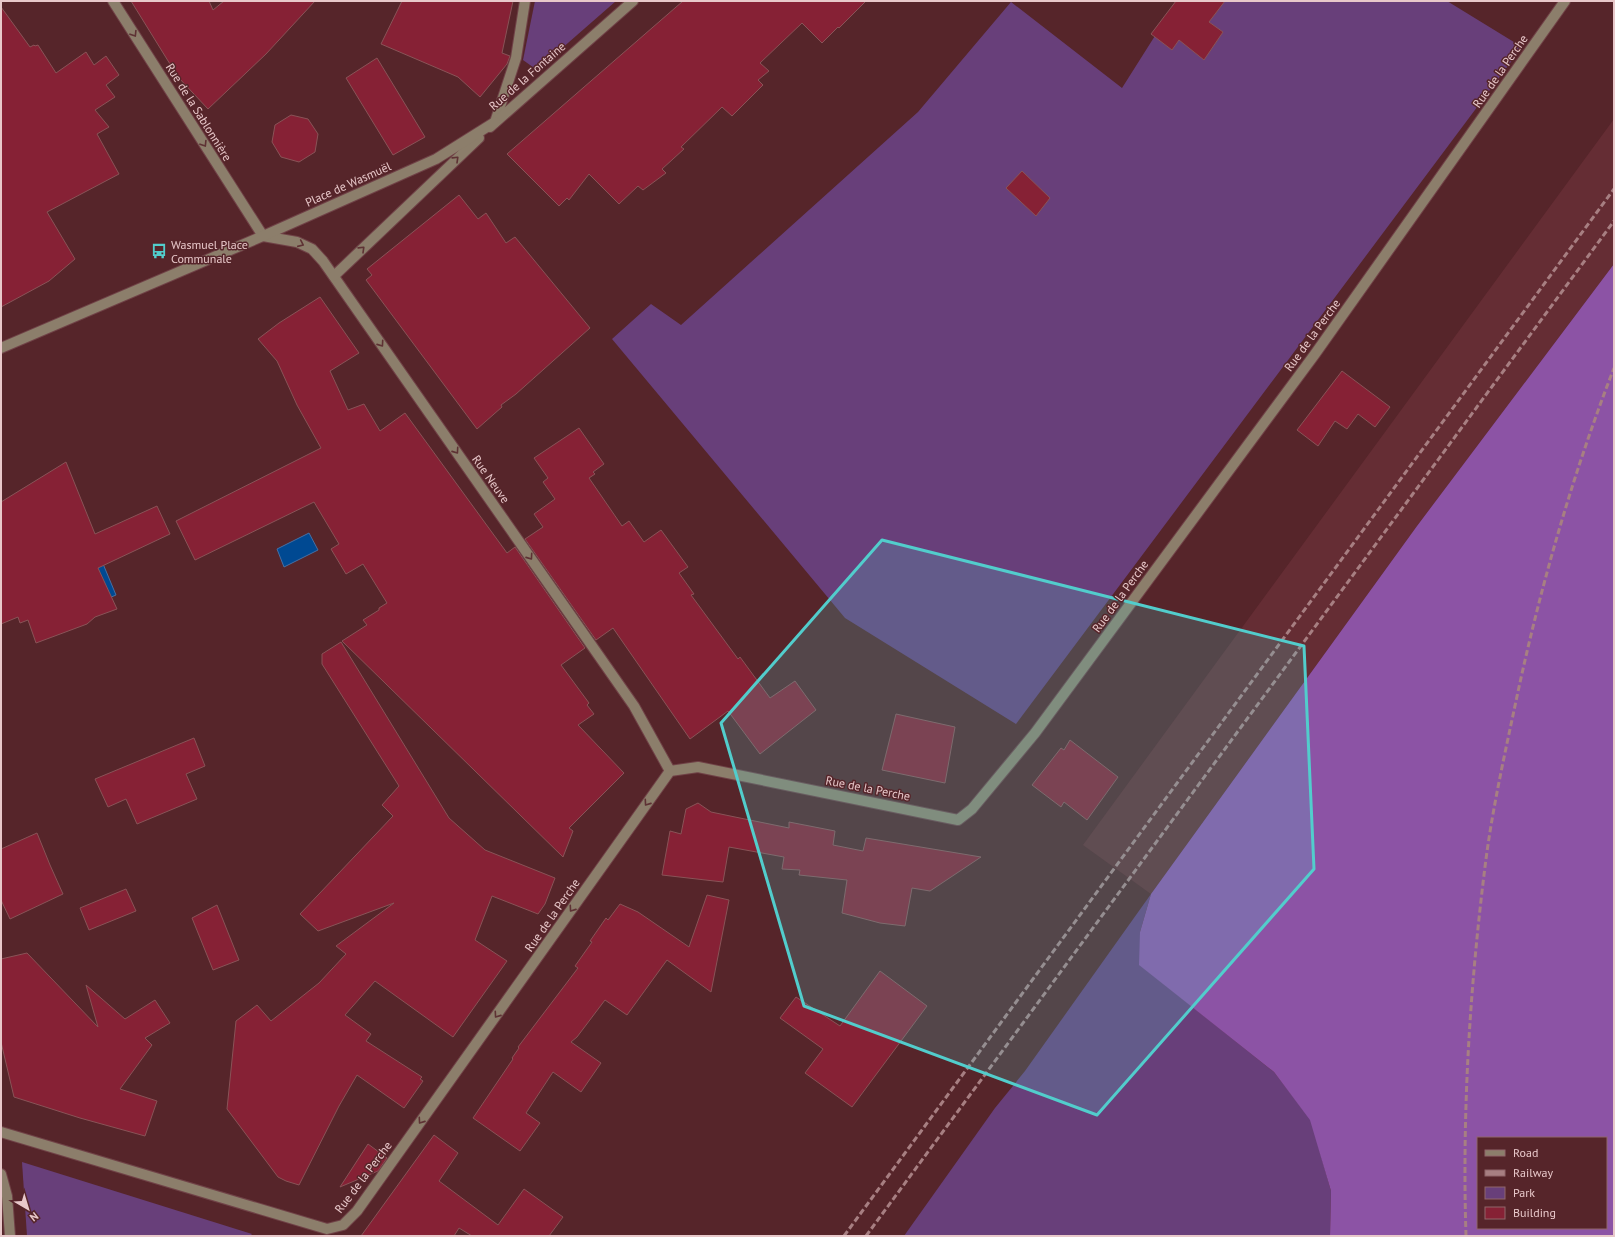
<svg xmlns="http://www.w3.org/2000/svg" width="1615" height="1237" font-family="'PT Sans',sans-serif">
  <style>
    .built { fill: #652d34 }
    .green { fill: #683f7a }
    .forest { fill: #8c53a5; fill-rule: evenodd }
    .water { fill: #004992; stroke: #466fa3 }
    .building { fill: #862135; stroke: #895357 }
    .lines { fill: none; stroke-linecap: round; stroke-linejoin: round }
    .minor-casing { stroke: #704247; stroke-width: 12 }
    .minor { stroke: #8c7e6b; stroke-width: 10 }
    .rail { stroke: #a77f82; stroke-width: 3; stroke-dasharray: 6 3; stroke-linecap: butt }
    .oneway { stroke: #5e3234 }
    .marked { fill: #52cdcc; fill-opacity: 0.2; stroke: #52cdcc; stroke-width: 3; stroke-linejoin: round }
    .labels { text-anchor: middle; dominant-baseline: central; stroke-width: 3; stroke-linejoin: round; paint-order: stroke }
    .street-label { font-size: 12px; fill: #e8c8ca; stroke: #56252a }
    .poi-label { font-size: 12px; fill: #e8c8ca; stroke: #56252a; text-anchor: start }
  </style>
  <rect width="100%" height="100%" fill="#56252a"/>
  <path class="built" d="M1614,119V264L1417,526L1151,894L1083,845Z"/>
  <g class="green">
    <path d="M535,1H616L537,70L523,60Z"/>
    <path d="M1177,1H1447L1522,47L1016,724L845,618L612,339L651,304L681,325L918,112L1011,2L1122,88Z"/>
    <path d="M1151,894L1140,932V965L1274,1072L1311,1120L1331,1191L1330,1236H904L995,1108L1025,1071Z"/>
    <path d="M22,1162L252,1234L250,1236H27Z"/>
  </g>
  <path class="forest" d="M1614,264V1236H1330L1331,1191L1310,1120L1274,1072L1139,965L1140,932L1151,894L1417,526ZM1478,1138H1606V1228H1478Z"/>
  <g class="water">
    <path d="M309,533L318,550L284,567L277,549Z"/>
    <path d="M101,559L116,595L95,604L82,569Z"/>
  </g>
  <g class="building">
    <path d="M131,1H209L213,10L224,1H315L266,54L208,109L178,77Z"/>
    <path d="M402,1H513L502,53L510,56L507,64L480,97L458,77L381,44Z"/>
    <path d="M683,1H866L839,28L838,27L822,43L802,23L760,63L769,71L758,80L763,85L732,116L722,107L681,147L684,149L662,169L666,173L643,190L638,186L619,204L589,174L569,200L567,198L559,206L507,154Z"/>
    <path d="M1176,1H1225L1209,22L1223,32L1204,60L1179,40L1172,50L1151,34Z"/>
    <path d="M1,7L30,47L34,45L35,46L38,45L56,73L86,52L94,65L106,56L119,75L106,85L115,97L95,110L109,127L97,134L119,174L47,212L75,259L49,281L1,307Z"/>
    <path d="M377,58L425,137L393,155L346,78Z"/>
    <path d="M291,115L308,119L318,134L315,152L299,162L281,157L272,142L275,125Z"/>
    <path d="M1022,171L1050,198L1036,216L1006,188Z"/>
    <path d="M459,195L478,219L486,213L506,243L515,237L590,328L516,394L501,405L502,407L477,429L366,280L372,275L367,269Z"/>
    <path d="M320,297L359,353L330,371L348,410L364,404L380,431L405,413L507,553L515,547L585,648L561,665L589,703L587,705L594,714L578,725L624,773L569,828L573,831L563,857L342,641L367,625L363,620L379,610V608L387,603L363,564L346,574L331,549L339,544L314,502L195,560L176,521L321,448L297,405L277,361L258,339L279,323Z"/>
    <path d="M1342,371L1390,407L1375,427L1358,414L1347,429L1335,421L1318,446L1297,430Z"/>
    <path d="M579,428L604,464L593,472L595,474L589,478L622,526L629,521L644,542L661,530L688,567L679,573L694,594L691,595L738,659L740,657L770,698L795,681L816,710L760,754L728,711L690,739L613,628L596,640L525,539L543,527L534,514L555,499L543,482L548,478L534,458Z"/>
    <path d="M66,462L95,534L157,506L170,534L98,568L117,609L95,617L87,624L36,643L28,620L20,623L18,617L1,624V502Z"/>
    <path d="M341,642L449,818L485,850L555,878L545,904L538,914L492,896L475,940L507,961L453,1037L375,981L345,1015L371,1034L366,1041L422,1077L420,1079L423,1081L404,1108L357,1075L339,1106L299,1185L286,1181L278,1177L227,1109L236,1021L257,1005L271,1021L319,983L346,954L336,946L394,903L318,931L300,914L393,816L382,805L399,786L322,664V654Z"/>
    <path d="M896,714L955,727L945,783L882,770Z"/>
    <path d="M194,738L205,766L186,774L197,799L137,824L126,799L108,807L95,779Z"/>
    <path d="M1070,740L1118,777L1087,820L1064,802L1061,807L1032,785L1061,748L1064,750Z"/>
    <path d="M698,803L711,812L735,817L789,828V822L835,831L833,845L863,851L866,838L981,857L930,891L912,888L905,926L880,923L842,913L847,880L799,875L800,870L782,869L784,857L729,847L723,882L662,875L670,831L681,834L686,809Z"/>
    <path d="M37,833L50,865L63,894L10,919L1,900V849Z"/>
    <path d="M126,889L136,911L89,930L80,908Z"/>
    <path d="M707,895L729,900L711,992L667,960L627,1015L605,1000L577,1037L571,1042L601,1063L581,1092L553,1072L526,1113L540,1123L520,1151L473,1118L513,1059L512,1058L519,1048L518,1047L578,968L575,966L592,942L590,941L606,918L608,920L620,904L638,912L689,947Z"/>
    <path d="M217,905L239,960L213,970L192,918Z"/>
    <path d="M27,953L98,1027L86,985L125,1019L155,1000L170,1023L145,1038L152,1045L120,1089L157,1101L145,1136L80,1118L14,1097L1,1042V959Z"/>
    <path d="M880,971L927,1006L852,1107L805,1073L823,1049L780,1018L796,997L840,1026Z"/>
    <path d="M434,1135L458,1153L439,1181L498,1225L524,1189L563,1217L549,1236H472L459,1228L454,1236H361Z"/>
    <path d="M368,1144L387,1158L378,1171L340,1187Z"/>
  </g>
  <g class="lines">
    <defs>
      <g id="minor">
        <path d="M113,1L263,236"/>
        <path d="M495,122L516,58L525,1"/>
        <path d="M490,127L633,1"/>
        <path d="M263,236L297,242L312,249L323,261L634,706L670,771"/>
        <path d="M334,276L479,138"/>
        <path d="M1,348L263,236L436,159L495,122"/>
        <path d="M1,1132L327,1229L343,1225L357,1211L670,771L698,767L958,820L972,809L1035,733L1315,354L1565,1"/>
        <path d="M1,1174L7,1196L10,1236"/>
      </g>
    </defs>
    <use href="#minor" class="minor-casing"/>
    <use href="#minor" class="minor"/>
    <g class="rail">
      <path d="M844,1236L1614,189"/>
      <path d="M866,1236L1614,221"/>
      <path d="M1466,1236C1462,1110 1470,984 1486,859C1493,806 1505,753 1516,701C1540,588 1572,476 1614,368"/>
    </g>
  </g>
  <defs><path id="oneway-chevron" d="M-2-3.5L2.5 0L-2 3.5" fill="none" stroke-width="1.6" stroke-linecap="round" stroke-linejoin="round"/></defs>
  <g class="oneway">
    <use href="#oneway-chevron" transform="translate(134 34) rotate(58)"/>
    <use href="#oneway-chevron" transform="translate(204 144) rotate(58)"/>
    <use href="#oneway-chevron" transform="translate(456 159) rotate(-44)"/>
    <use href="#oneway-chevron" transform="translate(301 244) rotate(24)"/>
    <use href="#oneway-chevron" transform="translate(362 249) rotate(-44)"/>
    <use href="#oneway-chevron" transform="translate(381 344) rotate(55)"/>
    <use href="#oneway-chevron" transform="translate(456 451) rotate(55)"/>
    <use href="#oneway-chevron" transform="translate(530 557) rotate(55)"/>
    <use href="#oneway-chevron" transform="translate(647 803) rotate(125)"/>
    <use href="#oneway-chevron" transform="translate(572 909) rotate(125)"/>
    <use href="#oneway-chevron" transform="translate(497 1015) rotate(125)"/>
    <use href="#oneway-chevron" transform="translate(421 1121) rotate(125)"/>
  </g>
  <path class="marked" d="M882,540L1304,646L1314,869L1097,1115L804,1006L721,723Z"/>
  <defs>
    <symbol id="bus-bare" viewBox="-9 -9 18 18"><path d="M-5-6H5V4H4V6H2V4H-2V6H-4V4H-5ZM-3.5-4V0h7V-4ZM-3.5 1.2v1.5H-2V1.2ZM2 1.2v1.5H3.5V1.2Z" fill="#52cdcc" stroke="#56252a" stroke-width="2.5" paint-order="stroke"/></symbol>
  </defs>
  <g fill-rule="evenodd">
    <use href="#bus-bare" x="148" y="240" width="22" height="22"/>
  </g>
  <g class="labels">
    <g class="street-label">
      <text transform="translate(1500 71) rotate(-55)">Rue de la Perche</text>
      <text transform="translate(527 76) rotate(-41)">Rue de la Fontaine</text>
      <text transform="translate(199 112) rotate(58)">Rue de la Sablonnière</text>
      <text transform="translate(348 184) rotate(-24)">Place de Wasmuël</text>
      <text transform="translate(1312 335) rotate(-54)">Rue de la Perche</text>
      <text transform="translate(491 479) rotate(55)">Rue Neuve</text>
      <text transform="translate(1120 596) rotate(-54)">Rue de la Perche</text>
      <text transform="translate(868 788) rotate(11)">Rue de la Perche</text>
      <text transform="translate(552 915) rotate(-55)">Rue de la Perche</text>
      <text transform="translate(363 1177) rotate(-53)">Rue de la Perche</text>
    </g>
    <g class="poi-label">
      <text x="171" y="244">Wasmuel Place<tspan x="171" dy="14">Communale</tspan></text>
    </g>
  </g>
  <rect width="1615" height="1237" fill="none" stroke="#e8c8ca" stroke-width="4"/>
  <rect x="1477" y="1137" width="130" height="92" fill="#56252a" stroke="#90666a"/>
  <rect x="1485" y="1150" width="20" height="6" fill="#8c7e6b" stroke="#90666a"/>
  <text x="1513" y="1157" font-size="12" fill="#e8c8ca">Road</text>
  <rect x="1485" y="1170" width="20" height="6" fill="#a77f82" stroke="#90666a"/>
  <text x="1513" y="1177" font-size="12" fill="#e8c8ca">Railway</text>
  <rect x="1485" y="1187" width="20" height="12" fill="#683f7a" stroke="#90666a"/>
  <text x="1513" y="1197" font-size="12" fill="#e8c8ca">Park</text>
  <rect x="1485" y="1207" width="20" height="12" fill="#862135" stroke="#90666a"/>
  <text x="1513" y="1217" font-size="12" fill="#e8c8ca">Building</text>
  <g transform="translate(28 1209) rotate(142)" stroke="#56252a" stroke-width="3" paint-order="stroke">
  <path d="M0-3L7 15L0 10L-7 15Z" fill="#e8c8ca"/>
  <text y="-6" font-size="11" font-weight="bold" text-anchor="middle" fill="#e8c8ca">N</text>
  </g>
</svg>
